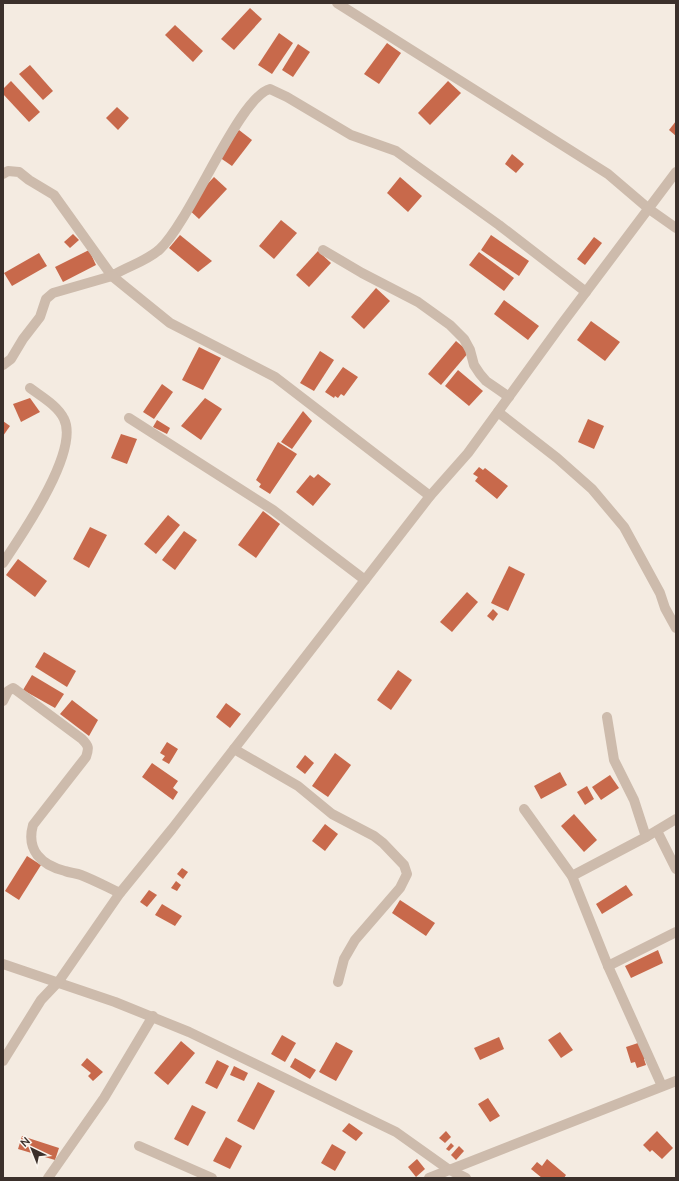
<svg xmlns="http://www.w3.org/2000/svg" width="679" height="1181" font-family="Mulish,sans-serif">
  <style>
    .building { fill: #c8694b }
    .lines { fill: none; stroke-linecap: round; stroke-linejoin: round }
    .minor { stroke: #cdbbac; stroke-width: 10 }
  </style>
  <rect width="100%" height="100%" fill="#f4ebe1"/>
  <g class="building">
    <path d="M250,8L262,19L234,50L221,39Z"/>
    <path d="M175,25L203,51L193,62L165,35Z"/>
    <path d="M279,33L293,43L272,74L258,65Z"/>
    <path d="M387,43L401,53L379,84L364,74Z"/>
    <path d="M298,44L310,52L293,77L282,70Z"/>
    <path d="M30,65L53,91L43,100L19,74Z"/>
    <path d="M11,81L40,112L29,122L3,94V89Z"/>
    <path d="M448,81L461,93L430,125L418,113Z"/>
    <path d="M117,107L129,118L118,130L106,118Z"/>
    <path d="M676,121V136L669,130Z"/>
    <path d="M239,130L252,140L232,166L219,157Z"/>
    <path d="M512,154L524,164L516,173L505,164Z"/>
    <path d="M214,177L227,189L199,219L186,207Z"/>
    <path d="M400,177L422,196L408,212L387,193Z"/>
    <path d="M281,220L297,233L274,259L259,246Z"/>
    <path d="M73,234L79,240L70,248L64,242Z"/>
    <path d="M180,235L212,261L198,272L169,248Z"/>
    <path d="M491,235L529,261L519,276L481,250Z"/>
    <path d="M594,237L602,243L585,265L577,259Z"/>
    <path d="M89,250L96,265L63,282L55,267Z"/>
    <path d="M318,251L331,263L309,287L296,275Z"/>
    <path d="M479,252L514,278L504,291L469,265Z"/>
    <path d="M39,253L47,266L12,286L4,273Z"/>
    <path d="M376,288L390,301L364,329L351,317Z"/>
    <path d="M504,300L539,326L528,340L494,314Z"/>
    <path d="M591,321L620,342L605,361L577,340Z"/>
    <path d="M456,341L469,352L441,385L428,374Z"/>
    <path d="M199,347L221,358L203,390L182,380Z"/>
    <path d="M320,351L334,360L314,391L300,383Z"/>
    <path d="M343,367L358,377L344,396L341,394L338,398L335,396L334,398L325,392Z"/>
    <path d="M458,370L483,391L469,406L445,386Z"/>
    <path d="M162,384L173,392L154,419L143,412Z"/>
    <path d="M30,398L40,412L21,422L13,404Z"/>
    <path d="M205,398L222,409L201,440L181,426Z"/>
    <path d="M303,411L312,421L292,449L281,442Z"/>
    <path d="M588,419L604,426L594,449L578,442Z"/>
    <path d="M157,420L170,428L167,434L153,427Z"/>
    <path d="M3,421L10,426L3,436Z"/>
    <path d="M121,434L137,439L127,464L111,458Z"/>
    <path d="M278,442L297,454L270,494L259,487L261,484L256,480Z"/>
    <path d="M479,467L483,470L485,468L508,486L497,499L475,481L478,477L473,474Z"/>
    <path d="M318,474L331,484L313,506L296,492L310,475L314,478Z"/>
    <path d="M263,511L280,524L256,558L238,545Z"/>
    <path d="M168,515L180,525L156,554L144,544Z"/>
    <path d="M90,527L107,535L89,568L73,559Z"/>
    <path d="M184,531L197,540L175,570L162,560Z"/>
    <path d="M18,559L47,581L35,597L6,575Z"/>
    <path d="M509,566L525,574L508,611L491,603Z"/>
    <path d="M467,592L478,602L452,632L440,622Z"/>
    <path d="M493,609L498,614L493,621L487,616Z"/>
    <path d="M44,652L76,671L67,687L35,667Z"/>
    <path d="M398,670L412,680L391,710L377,700Z"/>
    <path d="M32,675L64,694L55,708L23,690Z"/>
    <path d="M72,700L98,720L89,736L60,714Z"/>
    <path d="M226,703L241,714L230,728L216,717Z"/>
    <path d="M167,742L178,749L169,764L162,760L165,756L160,753Z"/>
    <path d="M335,753L351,765L328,797L312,786Z"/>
    <path d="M305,755L314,763L305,774L296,767Z"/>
    <path d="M152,763L178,781L173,788L178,792L173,800L142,777Z"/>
    <path d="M560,772L567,785L541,799L534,786Z"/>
    <path d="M610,775L619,788L601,800L592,787Z"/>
    <path d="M587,786L594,799L585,805L577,792Z"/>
    <path d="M574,814L597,840L584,852L561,826Z"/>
    <path d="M325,824L338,834L325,851L312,841Z"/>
    <path d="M27,856L41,865L19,900L5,891Z"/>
    <path d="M182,868L188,872L183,879L177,874Z"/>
    <path d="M176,881L181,885L177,891L171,888Z"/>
    <path d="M626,885L633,895L602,914L596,904Z"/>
    <path d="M149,890L157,895L147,907L140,902Z"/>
    <path d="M400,900L435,923L426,936L392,913Z"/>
    <path d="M162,904L182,916L175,926L155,915Z"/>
    <path d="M658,950L663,963L631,978L625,966Z"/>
    <path d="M560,1032L573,1050L561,1058L548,1040Z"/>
    <path d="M282,1035L296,1043L285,1062L271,1054Z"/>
    <path d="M499,1037L504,1049L480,1060L474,1048Z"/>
    <path d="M181,1041L195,1053L168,1085L154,1073Z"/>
    <path d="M336,1042L353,1051L336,1081L319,1072Z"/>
    <path d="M641,1042L647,1058L644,1059L646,1065L637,1068L635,1062L631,1063L626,1047Z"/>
    <path d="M87,1058L103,1072L93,1081L88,1076L91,1073L81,1065Z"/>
    <path d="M295,1058L316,1070L310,1079L290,1067Z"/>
    <path d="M217,1060L229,1066L217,1089L205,1083Z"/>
    <path d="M234,1066L248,1073L244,1081L230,1075Z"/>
    <path d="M258,1082L275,1091L254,1130L237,1121Z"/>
    <path d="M488,1098L500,1116L490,1122L478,1104Z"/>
    <path d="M192,1105L206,1112L188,1146L174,1139Z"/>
    <path d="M349,1123L363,1133L356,1141L342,1131Z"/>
    <path d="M446,1131L451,1137L445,1143L439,1138Z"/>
    <path d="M657,1131L673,1148L662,1159L652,1150L650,1152L643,1145Z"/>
    <path d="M22,1136L59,1148L55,1160L18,1149Z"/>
    <path d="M226,1137L242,1146L230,1169L213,1161Z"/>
    <path d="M451,1143L454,1146L449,1151L446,1149Z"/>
    <path d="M332,1144L346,1152L335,1171L321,1163Z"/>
    <path d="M459,1146L464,1151L456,1160L451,1155Z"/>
    <path d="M417,1159L425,1169L416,1177L408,1167Z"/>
    <path d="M547,1159L566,1175L564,1178H542L531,1169L537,1162L542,1166Z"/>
  </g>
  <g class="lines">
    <g class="minor">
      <path d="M337,3L608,174L649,209L676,228"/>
      <path d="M3,174L8,171L19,172L29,180L54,195L112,276C127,266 146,262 160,249C191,220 239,97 270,89L287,97L351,135L396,151L499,225L586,292"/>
      <path d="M323,250L362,273L418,302L450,325L464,339L470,350L474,365L480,374L486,381L509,397"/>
      <path d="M3,365L11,359L23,339L40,317L46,299L53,293L112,276L170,323L275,377L430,496"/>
      <path d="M498,412L557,458L592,489L624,527L660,593L665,608L676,628"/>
      <path d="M129,418L273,510L365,580"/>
      <path d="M3,563C21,536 80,451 64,419C58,406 42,397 30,388"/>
      <path d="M3,701L8,691L13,688L16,690L82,739C89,746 89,748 86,757L33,825C26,850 41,865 65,871C70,873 76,873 81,875C94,880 107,887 120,893"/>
      <path d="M607,717L614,760L634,800L646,837"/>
      <path d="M234,749L298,786L332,814L374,836L383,843L404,865L407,874L400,888L355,940L344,959L338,982"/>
      <path d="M524,809L572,876L608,966L662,1086"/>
      <path d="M657,831L676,869"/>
      <path d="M572,876L646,837L676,819"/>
      <path d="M3,964L115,1002L189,1032L396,1132L448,1169L466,1178"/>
      <path d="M608,966L676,932"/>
      <path d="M3,1061L41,1000L59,981L120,893L172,829L430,496L468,453L561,325L676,172"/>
      <path d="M139,1146L212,1178"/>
      <path d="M48,1178L104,1098L153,1016"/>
      <path d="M429,1178L676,1081"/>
    </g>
  </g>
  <rect width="679" height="1181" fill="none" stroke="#3b302b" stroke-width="8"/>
  <g transform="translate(32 1149) rotate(317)" stroke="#fbf5ee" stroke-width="3" paint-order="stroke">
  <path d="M0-3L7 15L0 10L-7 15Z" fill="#3b302b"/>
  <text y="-6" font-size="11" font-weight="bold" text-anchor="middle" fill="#3b302b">N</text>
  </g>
</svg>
